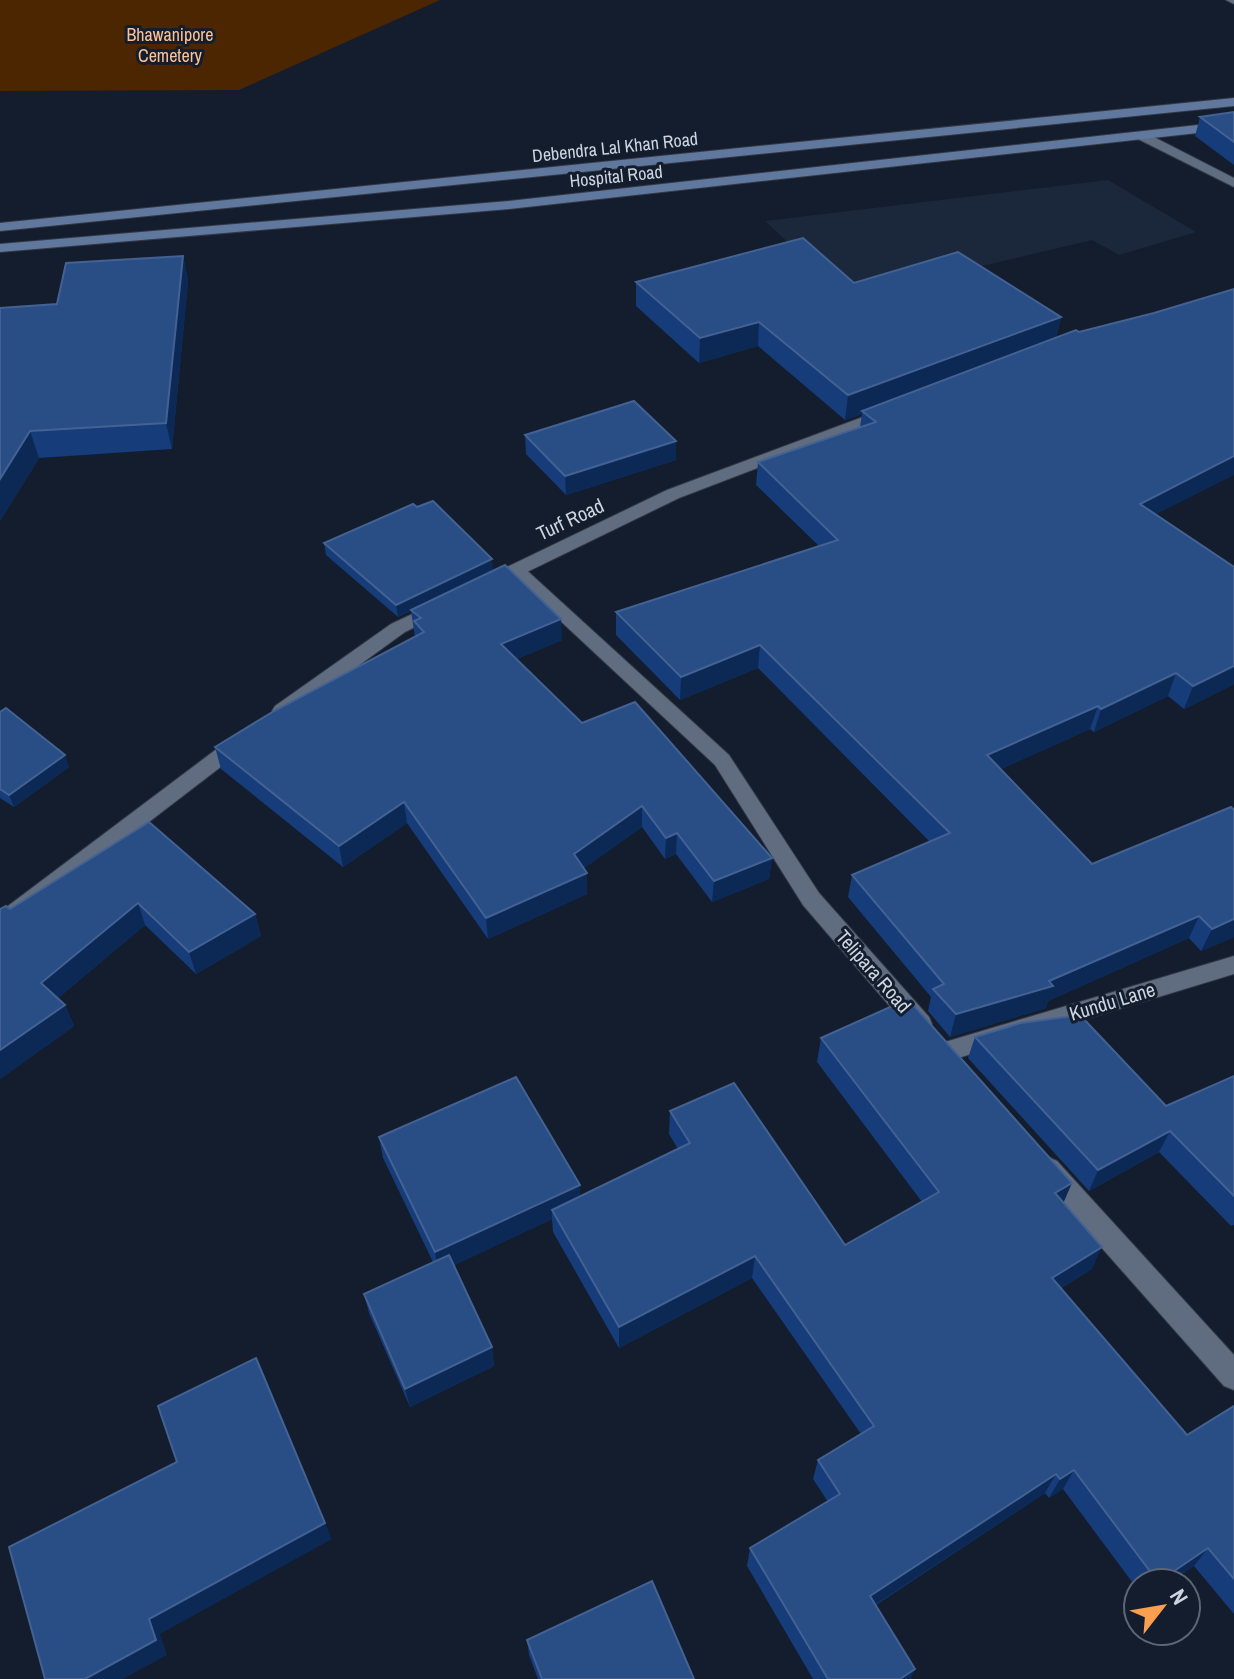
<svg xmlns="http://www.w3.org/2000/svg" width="1234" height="1679" font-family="'Archivo Narrow',sans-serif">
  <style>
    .built { fill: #1b283c }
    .green { fill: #4b2600 }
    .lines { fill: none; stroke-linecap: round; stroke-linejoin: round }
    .minor-casing { stroke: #333845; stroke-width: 2 }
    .tertiary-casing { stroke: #333845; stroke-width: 2 }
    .secondary-casing { stroke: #333845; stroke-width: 2 }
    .minor { fill: #606d80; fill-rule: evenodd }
    .tertiary { fill: #606d80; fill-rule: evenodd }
    .secondary { fill: #60789d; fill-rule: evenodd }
    .wall { fill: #163c7a }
    .shaded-wall { fill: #0c2956 }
    .building { fill: #294d85; stroke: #436293; stroke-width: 2 }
    .labels { text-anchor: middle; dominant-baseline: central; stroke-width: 6; stroke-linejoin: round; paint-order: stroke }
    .far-park-label { font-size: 18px; fill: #fcc294; stroke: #131d2d }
    .far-street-label { font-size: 18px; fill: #cdd4df; stroke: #131d2d }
    .street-label { font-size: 20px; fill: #cdd4df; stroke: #131d2d }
  </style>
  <rect width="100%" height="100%" fill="#131d2d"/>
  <path class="built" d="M1108,180L1196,232L1119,255L1092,240L848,298L765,221Z"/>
  <path class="green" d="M0,0H440L239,90L0,91Z"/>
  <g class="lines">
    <defs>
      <g id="minor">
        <path d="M1226,0H1234V4Z"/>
        <path d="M1136,132H1144L1234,178V187L1136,138Z"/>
        <path d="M516,564L522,566L729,755L819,893L929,1017L932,1024L929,1031L920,1034L911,1031L803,905L715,765L510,574L507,570Z"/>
        <path d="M1234,956V974L945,1062L936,1059L933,1052L936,1045L945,1042Z"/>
        <path d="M1048,1157L1057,1161L1234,1355V1390L1224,1386L1039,1177L1035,1169L1039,1161Z"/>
      </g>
      <g id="tertiary">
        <path d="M887,408L893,410V416L679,498L492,589L485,591L476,585L478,581L667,490Z"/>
        <path d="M440,601L447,603L449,607L447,611L405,632L289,716H275L272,711L275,706L391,624Z"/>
        <path d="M241,734L248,736L251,741L248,746L8,930L0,933V912L234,736Z"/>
      </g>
      <g id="secondary">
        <path d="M1234,98V106L0,231V223Z"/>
        <path d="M1234,121V129L509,209L0,252V244L509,201Z"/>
      </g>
    </defs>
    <use href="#minor" class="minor-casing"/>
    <use href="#tertiary" class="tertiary-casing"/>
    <use href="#secondary" class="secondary-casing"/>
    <use href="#minor" class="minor"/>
    <use href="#tertiary" class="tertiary"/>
    <use href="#secondary" class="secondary"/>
  </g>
  <g class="wall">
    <path d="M1234,112V165L1195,136L1200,117Z"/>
    <path d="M183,256L188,281L172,449L39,458L0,521V308L57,304Z"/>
    <path d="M636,282L854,283L1061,317L1056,338L1156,514L1234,567V684L1184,709L1168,696L1094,732L1090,729L1001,769L1092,864L1234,810V937L1201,951L1189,938L1048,1001L1046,1008L950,1037L928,1011L931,997L848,897L852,875L930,842L758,668L680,700L616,635V612L819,546L756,485L758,462L860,427L862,414L845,420L758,346L699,363L636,306Z"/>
    <path d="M525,435L676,460L566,495L526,454Z"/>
    <path d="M324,543L493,571L562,640L517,659L582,723L772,858L769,879L712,902L676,854L665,859L642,827L584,868L587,894L488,939L407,823L343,867L221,769L215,747L415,637L411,611L398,617L326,555Z"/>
    <path d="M0,712L69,767L14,807L0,798Z"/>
    <path d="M149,822L255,914L261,936L196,974L145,925L58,998L65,1005L74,1026L0,1079L10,909Z"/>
    <path d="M975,1037L1166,1106L1234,1076V1225L1231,1226L1159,1152L1089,1191L968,1058Z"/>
    <path d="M821,1038L1064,1203L1092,1269L1061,1288L1187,1435L1234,1406V1614L1194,1566L1168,1583H1138V1590L1063,1489L1049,1498L1045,1493L876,1605L915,1669L910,1679H813L747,1566L750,1548L828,1502L813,1479L818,1460L861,1434L752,1278L619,1348L553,1232L552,1219L454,1265L492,1347L494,1366L410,1407L369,1313L364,1294L433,1262L383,1158L379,1137L580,1185V1196L678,1149L669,1134L670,1111L845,1245L922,1202L817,1062Z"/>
    <path d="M527,1640L694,1679H538L529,1655Z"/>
  </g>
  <g class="shaded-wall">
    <path d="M183,256L188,281L172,449L166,423Z"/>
    <path d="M1061,317L1055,342L862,411V414L845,420L848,395Z"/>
    <path d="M759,322L758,346L699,363L700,338Z"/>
    <path d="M30,431L39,458L0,521V479Z"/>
    <path d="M676,441V460L566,495L565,476Z"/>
    <path d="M1234,456V475L1133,526L1140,504Z"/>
    <path d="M492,559L493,571L398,617L396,605Z"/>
    <path d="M561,619L562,640L503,665L501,644Z"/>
    <path d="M760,645L758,668L680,700L681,677Z"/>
    <path d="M1234,666V684L1184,709L1193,686Z"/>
    <path d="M1176,673L1168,696L1094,732L1101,709Z"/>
    <path d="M1098,706L1090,729L982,778L987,755Z"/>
    <path d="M65,755L69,767L14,807L9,795Z"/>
    <path d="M404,802L407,823L343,867L339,846Z"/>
    <path d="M642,806V827L574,875V854Z"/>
    <path d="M677,833L676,854L665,859L666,838Z"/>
    <path d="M772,858L769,879L712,902L714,881Z"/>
    <path d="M587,873V894L488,939L486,918Z"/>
    <path d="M138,903L145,925L51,1004L41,983Z"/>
    <path d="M255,914L261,936L196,974L189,952Z"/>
    <path d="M1199,916L1189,938L1048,1001L1046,1008L950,1037L956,1014L1049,981Z"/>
    <path d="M1234,919V937L1201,951L1212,929Z"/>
    <path d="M65,1005L74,1026L0,1079V1050Z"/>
    <path d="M1170,1131L1159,1152L1089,1191L1098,1170Z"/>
    <path d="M1072,1183L1062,1206L1055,1193Z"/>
    <path d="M580,1185V1206L552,1210V1219L438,1273L435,1252Z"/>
    <path d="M1102,1247L1092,1269L1042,1299L1052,1278Z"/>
    <path d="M755,1256L752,1278L619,1348V1327Z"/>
    <path d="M492,1347L494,1366L410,1407L405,1389Z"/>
    <path d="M1074,1470L1063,1489L1049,1498L1060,1479Z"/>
    <path d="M1056,1474L1045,1493L864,1612L870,1596Z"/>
    <path d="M325,1523L332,1539L160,1634L167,1655L123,1679H85L149,1619Z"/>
    <path d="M1208,1548L1194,1566L1168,1583H1157Z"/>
    <path d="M915,1669L910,1679H900Z"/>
  </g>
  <g class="building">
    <path d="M1234,112V142L1200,117Z"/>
    <path d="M803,238L854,283L958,252L1061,317L848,395L759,322L700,338L636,282Z"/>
    <path d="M183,256L166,423L30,431L0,479V308L57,304L66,263Z"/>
    <path d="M1234,289V456L1140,504L1234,567V666L1193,686L1176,673L1101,709L1098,706L987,755L1092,864L1231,807L1234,810V919L1212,929L1199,916L1049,981L1053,986L956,1014L933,989L944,984L852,875L950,833L760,645L681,677L616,612L838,540L758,462L876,422L862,411L1076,330L1079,332L1154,313Z"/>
    <path d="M634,401L676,441L565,476L525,435Z"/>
    <path d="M433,501L492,559L396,605L324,543L413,504L417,507Z"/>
    <path d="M505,565L561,619L501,644L582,723L635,702L772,858L714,881L677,833L666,838L642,806L574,854L587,873L486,918L404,802L339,846L215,747L274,711L424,632L414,621L421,618L411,610Z"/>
    <path d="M6,708L65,755L9,795L0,789V712Z"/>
    <path d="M149,822L255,914L189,952L138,903L41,983L65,1005L0,1050V909L6,906L10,909Z"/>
    <path d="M908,999L1072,1183L1055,1193L1102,1247L1052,1278L1187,1435L1234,1406V1579L1208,1548L1158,1582L1074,1470L1060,1479L1056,1474L870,1596L915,1669L900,1679H828L750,1548L840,1494L818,1460L874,1426L755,1256L619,1327L552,1210L690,1143L670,1111L734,1083L845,1245L939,1192L821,1038Z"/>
    <path d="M1080,1015L1166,1106L1234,1076V1196L1170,1131L1098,1170L975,1037L1021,1023Z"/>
    <path d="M516,1077L580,1185L435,1252L379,1137Z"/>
    <path d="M449,1255L492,1347L405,1389L364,1294Z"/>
    <path d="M256,1358L325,1523L149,1619L156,1640L85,1679H45L9,1547L177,1462L158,1406Z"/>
    <path d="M652,1581L694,1679H542L527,1640Z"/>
  </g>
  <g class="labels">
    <g class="far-park-label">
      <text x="170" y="34">Bhawanipore<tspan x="170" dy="21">Cemetery</tspan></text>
    </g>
    <g class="far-street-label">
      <text transform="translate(615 147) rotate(-6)">Debendra Lal Khan Road</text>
      <text transform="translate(616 176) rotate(-6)">Hospital Road</text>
    </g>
    <g class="street-label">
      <text transform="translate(570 519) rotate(-25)">Turf Road</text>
      <text transform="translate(874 971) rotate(49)">Telipara Road</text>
      <text transform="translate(1112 1001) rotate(-17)">Kundu Lane</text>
    </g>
  </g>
  <g transform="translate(1162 1607) rotate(59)"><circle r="38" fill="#131d2d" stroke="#5d6674" stroke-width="2"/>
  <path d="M0-6L14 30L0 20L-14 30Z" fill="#fa9f4f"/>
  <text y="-12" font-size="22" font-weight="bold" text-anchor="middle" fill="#cdd4df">N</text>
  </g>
</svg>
